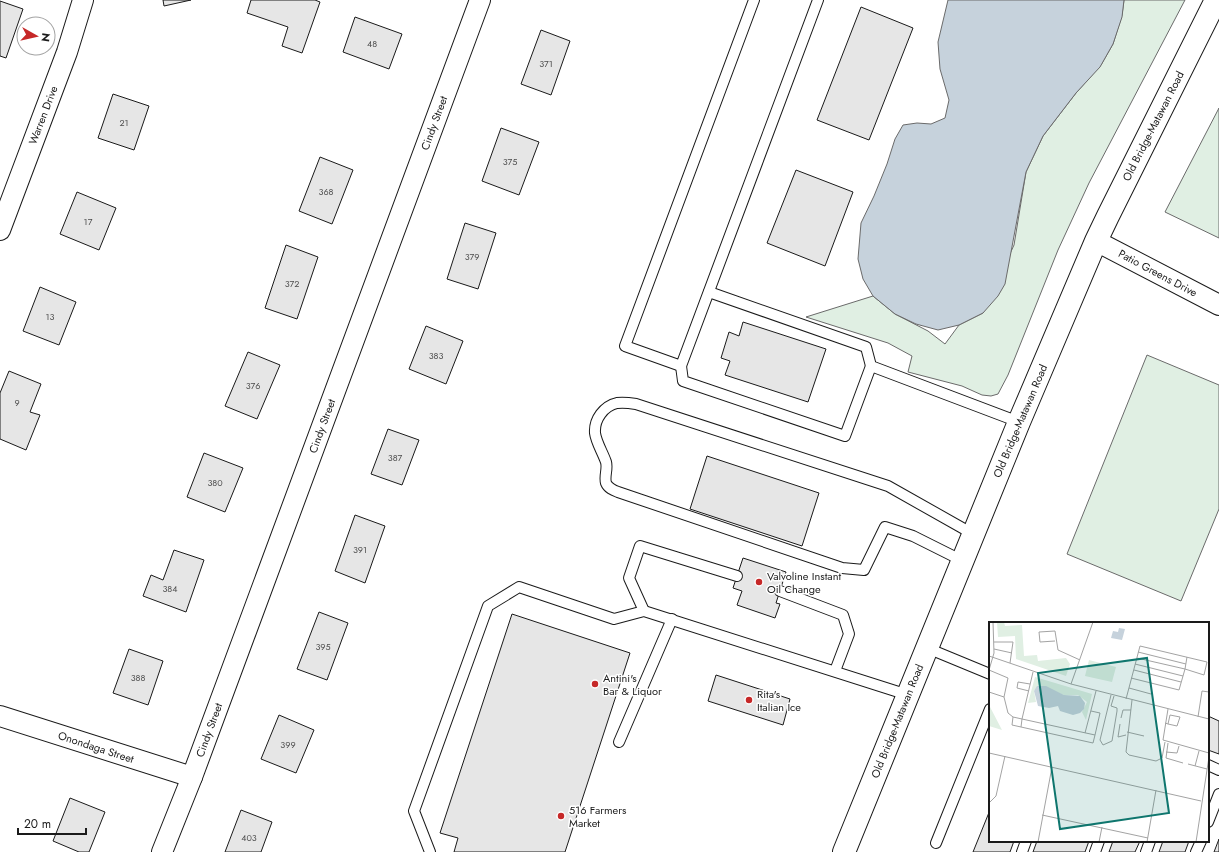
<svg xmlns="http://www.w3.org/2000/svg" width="1219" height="852" font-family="Jost,sans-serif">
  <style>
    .green { fill: #e0efe3; stroke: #6a6a6a }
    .water { fill: #c6d2dc; stroke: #6a6a6a }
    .building { fill: #e6e6e6; stroke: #1a1a1a }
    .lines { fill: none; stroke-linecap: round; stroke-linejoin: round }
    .service-casing { stroke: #1a1a1a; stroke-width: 12 }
    .minor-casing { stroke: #1a1a1a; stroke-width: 22 }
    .secondary-casing { stroke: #1a1a1a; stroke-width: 24 }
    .service { stroke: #fff; stroke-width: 10 }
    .minor { stroke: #fff; stroke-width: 20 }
    .secondary { stroke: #fff; stroke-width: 22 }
    .poi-dot { fill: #c62828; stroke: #fff; stroke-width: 1.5 }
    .labels { text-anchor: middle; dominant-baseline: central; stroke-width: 3; stroke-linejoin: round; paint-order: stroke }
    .number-label { font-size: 9px; fill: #4d4d4d }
    .street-label { font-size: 11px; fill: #1a1a1a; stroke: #fff }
    .poi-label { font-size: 11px; fill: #1a1a1a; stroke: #fff; text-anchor: start }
    .inset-road { fill: none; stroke: #a3a3a3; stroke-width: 1 }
    .view { fill: #0f766e; fill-opacity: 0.15; stroke: #0f766e; stroke-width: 2 }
    .inset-edge { fill: none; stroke: #1a1a1a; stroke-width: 2 }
  </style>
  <rect width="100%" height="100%" fill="#fff"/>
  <g class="green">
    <path d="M1124,0H1185L1089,183L1058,250L1008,375L998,394L991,396L982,395L962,386L908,372L912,356L888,343L806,317L873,296L895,314L928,331L945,344L959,325L983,313L1014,245L1026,172L1043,136L1076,93L1101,65L1113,44L1122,15Z"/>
    <path d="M1219,108V238L1165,212Z"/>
    <path d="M1147,355L1219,385V509L1181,601L1067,554Z"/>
  </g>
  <path class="water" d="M948,0H1124L1122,17L1113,44L1100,67L1076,93L1043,136L1026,172L1005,284L998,296L983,313L959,325L938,330L916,324L895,314L873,296L863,279L858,259L861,223L874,196L887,164L895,139L903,125L917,123L931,124L945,118L949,100L940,69L938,42Z"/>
  <g class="building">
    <path d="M163,0H191L164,6Z"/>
    <path d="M251,0H315L320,2L302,53L282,46L288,27L247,13Z"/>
    <path d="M0,1L23,9L6,58L0,56Z"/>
    <path d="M861,7L913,28L869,140L817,120Z"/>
    <path d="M355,17L402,34L389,69L343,52Z"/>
    <path d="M541,30L570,41L551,95L521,84Z"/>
    <path d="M113,94L149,106L134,150L98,138Z"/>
    <path d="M501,128L539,142L519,195L482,181Z"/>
    <path d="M320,157L353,170L332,224L299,211Z"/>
    <path d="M796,170L853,192L825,266L767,243Z"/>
    <path d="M77,192L116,208L99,250L60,234Z"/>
    <path d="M465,223L496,233L478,289L447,279Z"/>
    <path d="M286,245L318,257L297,319L265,308Z"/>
    <path d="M40,287L76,302L59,345L23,331Z"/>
    <path d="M743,322L826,349L808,402L725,375L730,361L721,358L729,332L739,336Z"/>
    <path d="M426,326L463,341L446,384L409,369Z"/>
    <path d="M248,352L280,365L257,419L225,406Z"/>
    <path d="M9,371L41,384L30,412L40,415L26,450L0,439V393Z"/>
    <path d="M388,429L419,440L402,485L371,474Z"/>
    <path d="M204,453L243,468L225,512L187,497Z"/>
    <path d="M707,456L819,493L802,546L690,509Z"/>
    <path d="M355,515L385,526L365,583L335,571Z"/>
    <path d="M174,550L204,560L186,612L143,596L151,575L163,580Z"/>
    <path d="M743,558L786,572L776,603L780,604L775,618L737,605L742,591L733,588Z"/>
    <path d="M319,612L348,623L327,680L297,669Z"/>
    <path d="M512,614L630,653L565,852H454L458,838L440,833Z"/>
    <path d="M129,649L163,661L148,705L113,693Z"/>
    <path d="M716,675L790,699L783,725L708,701Z"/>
    <path d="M279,715L314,730L296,773L261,759Z"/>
    <path d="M1208,716L1219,721V754L1208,750Z"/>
    <path d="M70,798L105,812L89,852H79L53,841Z"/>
    <path d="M241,810L272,822L261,852H225Z"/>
    <path d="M990,810V841H1014L1010,852H973Z"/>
    <path d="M1219,839V852H1214Z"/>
    <path d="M1037,841H1089L1085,852H1033Z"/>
    <path d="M1113,841H1140L1135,852H1109Z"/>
    <path d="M1163,841H1189L1185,852H1159Z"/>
  </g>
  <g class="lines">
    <defs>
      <g id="service">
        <path d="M754,0L625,346L681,366L818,0"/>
        <path d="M709,292L866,347L871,366L1019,422"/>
        <path d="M681,366L683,381L845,436L871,366"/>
        <path d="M963,561L913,536L885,527L864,570L842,568L618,492C613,490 608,488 606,483C604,476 608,469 606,462C603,453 596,442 595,433C594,419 604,406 617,403C624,402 630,403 636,404L888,486L973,534"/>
        <path d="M780,591L843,615L849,634L835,671"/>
        <path d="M644,611L629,578L640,546L737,576"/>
        <path d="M927,648L990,674"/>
        <path d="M619,742L672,619"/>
        <path d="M1208,765L1219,770"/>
        <path d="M1208,822L1219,794"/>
        <path d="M936,843L990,709"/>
        <path d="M430,852L414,811L488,606L519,587L614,619L644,611L908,695"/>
        <path d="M1022,852L1026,841"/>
        <path d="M1095,852L1099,841"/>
        <path d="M1146,852L1150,841"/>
        <path d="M1196,852L1201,841"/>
      </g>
      <g id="minor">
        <path d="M0,230L67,52L83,0"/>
        <path d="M1096,241L1219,305"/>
        <path d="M0,716L192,777"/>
        <path d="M162,852L192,777L480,0"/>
      </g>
      <path id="secondary" d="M844,852L1019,422L1096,241L1108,216L1216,0"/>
    </defs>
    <use href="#service" class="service-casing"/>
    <use href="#minor" class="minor-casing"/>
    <use href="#secondary" class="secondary-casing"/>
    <use href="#service" class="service"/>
    <use href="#minor" class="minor"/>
    <use href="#secondary" class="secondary"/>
  </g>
  <g class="poi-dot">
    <circle cx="759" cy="582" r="4"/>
    <circle cx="595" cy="684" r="4"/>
    <circle cx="749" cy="700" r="4"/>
    <circle cx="561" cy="816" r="4"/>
  </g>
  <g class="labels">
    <g class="number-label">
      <text x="372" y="43">48</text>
      <text x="546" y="63">371</text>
      <text x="124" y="122">21</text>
      <text x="510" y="161">375</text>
      <text x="326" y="191">368</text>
      <text x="88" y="221">17</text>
      <text x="472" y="256">379</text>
      <text x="292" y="283">372</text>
      <text x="50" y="316">13</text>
      <text x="436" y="355">383</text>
      <text x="253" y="385">376</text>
      <text x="17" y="402">9</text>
      <text x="395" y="457">387</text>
      <text x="215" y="482">380</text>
      <text x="360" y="549">391</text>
      <text x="170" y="588">384</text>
      <text x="323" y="646">395</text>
      <text x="138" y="677">388</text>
      <text x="288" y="744">399</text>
      <text x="249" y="837">403</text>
    </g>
    <g class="street-label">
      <text transform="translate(43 115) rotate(-69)">Warren Drive</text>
      <text transform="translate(434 123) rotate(-70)">Cindy Street</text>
      <text transform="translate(1153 126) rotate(-63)">Old Bridge-Matawan Road</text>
      <text transform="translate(1158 273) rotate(28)">Patio Greens Drive</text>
      <text transform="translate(1020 421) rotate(-67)">Old Bridge-Matawan Road</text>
      <text transform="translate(322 426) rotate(-70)">Cindy Street</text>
      <text transform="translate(897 721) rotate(-68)">Old Bridge-Matawan Road</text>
      <text transform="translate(209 730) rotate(-70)">Cindy Street</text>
      <text transform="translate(96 747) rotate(18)">Onondaga Street</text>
    </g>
    <g class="poi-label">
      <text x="767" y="576">Valvoline Instant<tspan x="767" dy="13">Oil Change</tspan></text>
      <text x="603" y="678">Antini's<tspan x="603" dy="13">Bar &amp; Liquor</tspan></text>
      <text x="757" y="694">Rita's<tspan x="757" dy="13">Italian Ice</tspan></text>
      <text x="569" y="810">516 Farmers<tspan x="569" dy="13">Market</tspan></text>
    </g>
  </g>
  <g transform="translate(989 622)">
    <rect width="220" height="220" fill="#fff"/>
    <path d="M8,0H15L16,4L33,3L35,34L48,33L49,39L77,36L81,42L77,54L27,37L26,14L9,15ZM100,38L127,45L123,60L96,54ZM46,55L103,72L97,98L93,90L98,80L89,73H75L50,63L45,69L47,80L39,81ZM0,83L13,108L0,104Z" fill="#e0efe3"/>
    <path d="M130,6L136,7L133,18L122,16L124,9L129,10ZM48,64H57L75,73L91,74L96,81L95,87L91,91L84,93L71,89L69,84L60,86L49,84L45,69Z" fill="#c6d2dc"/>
    <path class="inset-road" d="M66,19L51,20L50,10L66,9L69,28L91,38M5,20H24L21,41M5,27L23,31M149,30L197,42M0,34L82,62L220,97M148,36L196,47L198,35M146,42L194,54M0,48L19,56L15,75L0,70M0,48L5,31L4,0M145,48L192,60M82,62L104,0M140,66L162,72M40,69L28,66L29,60L41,62M122,73L111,118L114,123L123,119L128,89V86L122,84L125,74M15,75L19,91L24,95M137,77L141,62L151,24L218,40L215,53L196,47L190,68L142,56M143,78L137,130L140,133L167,139L173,136L176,120M179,87L174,118L220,131M102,89L111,91L106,113M209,95L213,69L220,70M132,96L134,88H142M176,101L179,102L188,104L191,95L181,93L179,102M131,102L129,115L137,113M32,105L23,103L24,95L33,97L106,113L104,121L32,105L33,97L44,50M138,110L155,114M96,111L107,69M179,121L177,136L194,141M177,130L188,131L190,124M0,131L212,179M199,142L218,147M206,144L210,129M0,181L7,174L16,134M53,193L159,216M49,220L63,145M110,220L113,205M158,220L167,168M207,220L220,135"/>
    <path class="view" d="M158,36L180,191L71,207L49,51Z"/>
    <rect width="220" height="220" class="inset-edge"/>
  </g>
  <g transform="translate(36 36) rotate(98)"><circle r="19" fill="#ffffff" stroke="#a3a3a3"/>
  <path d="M0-3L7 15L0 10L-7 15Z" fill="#c62828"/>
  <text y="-6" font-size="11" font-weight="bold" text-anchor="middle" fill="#1a1a1a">N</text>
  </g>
  <path d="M18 828v6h68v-6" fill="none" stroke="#1a1a1a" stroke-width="2"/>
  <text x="24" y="828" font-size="12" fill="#1a1a1a" stroke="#ffffff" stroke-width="3" paint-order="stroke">20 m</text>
</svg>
